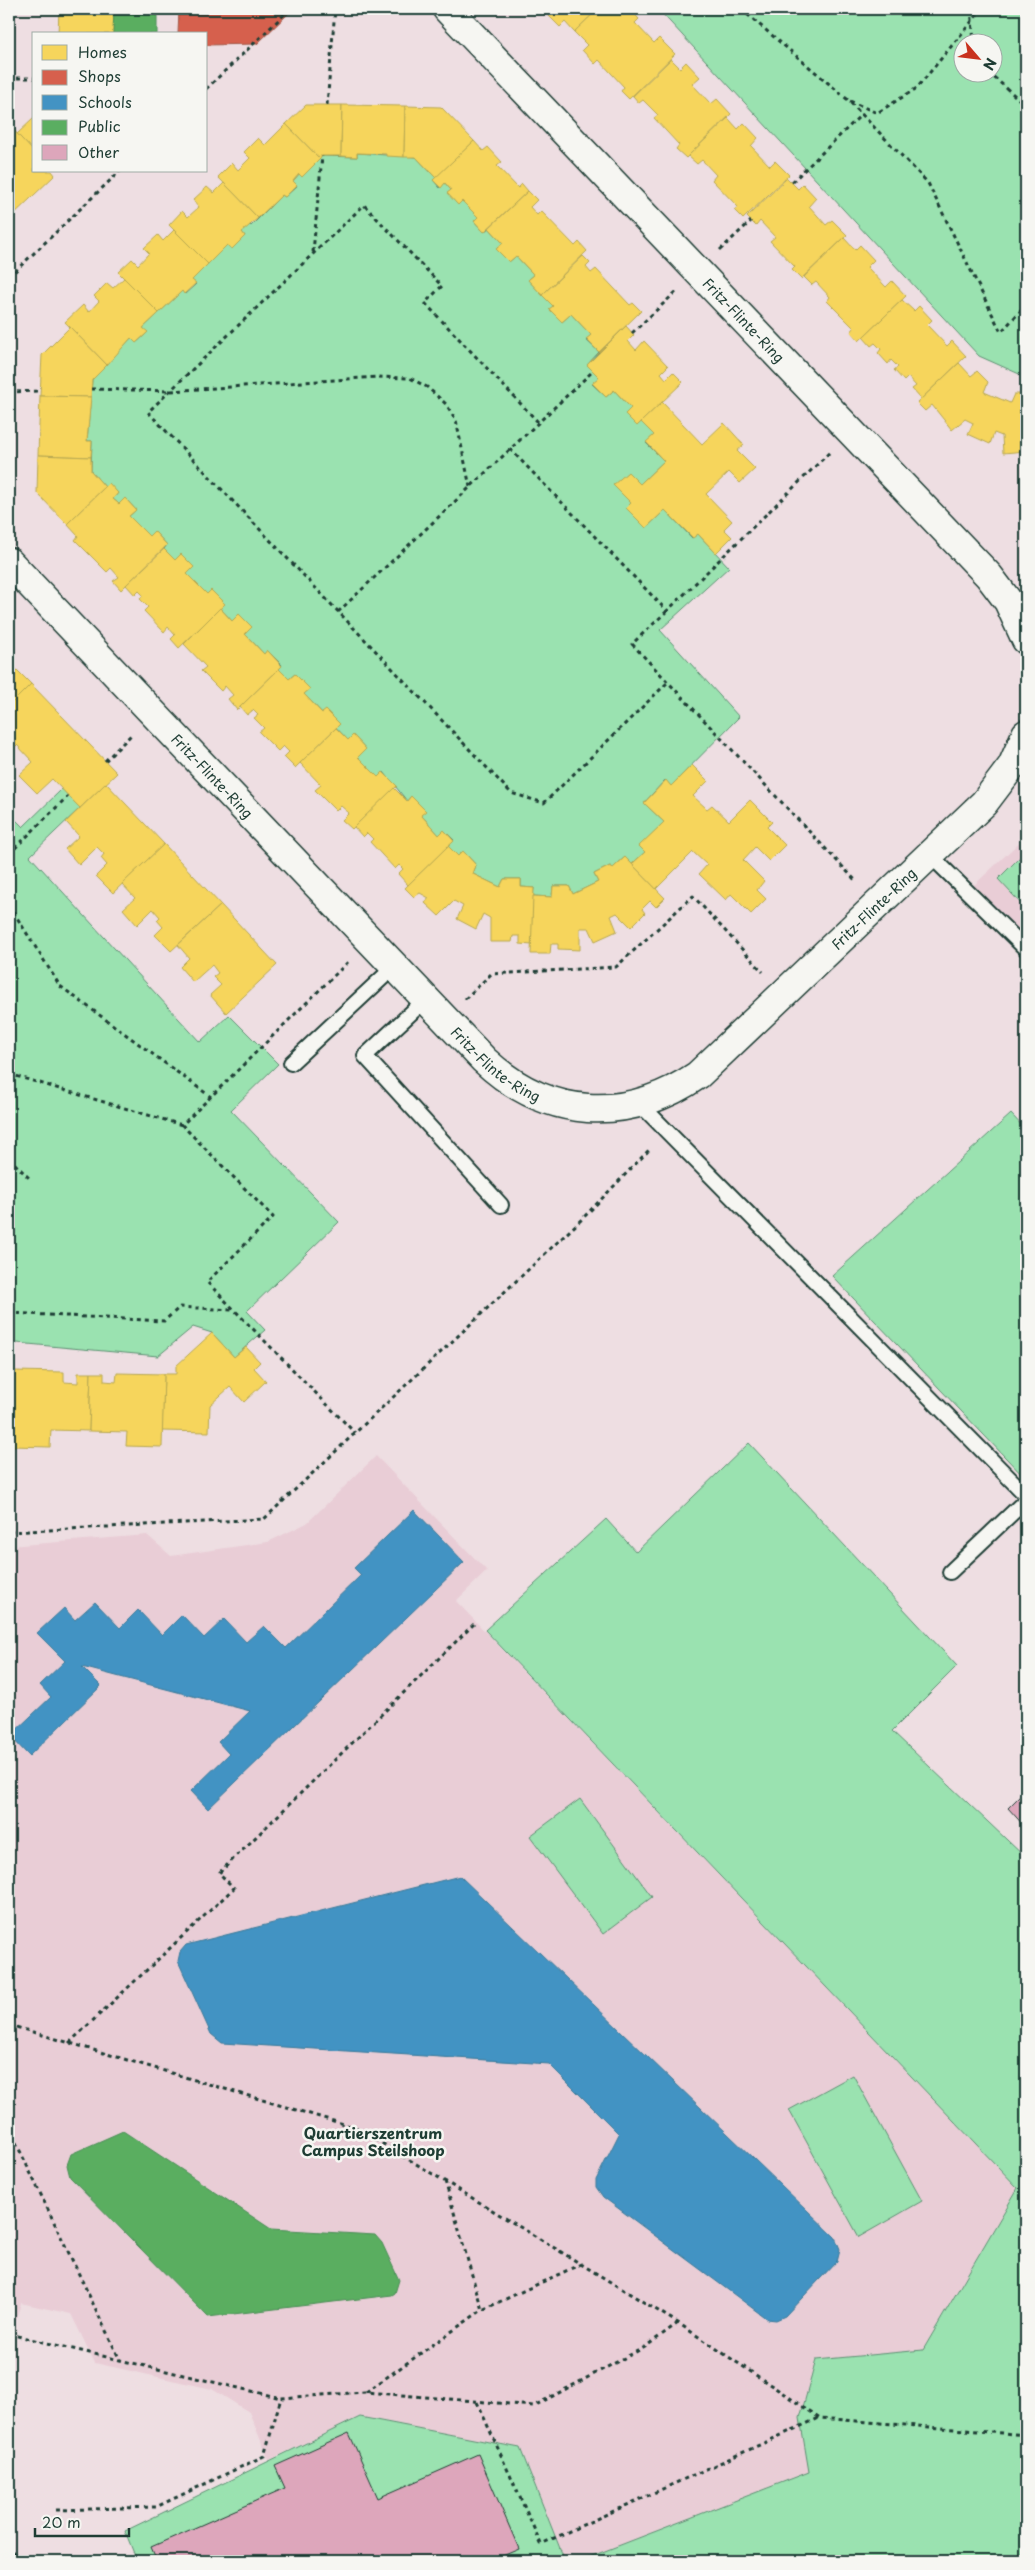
<svg xmlns="http://www.w3.org/2000/svg" width="1035" height="2570" font-family="'Playpen Sans',sans-serif">
  <style>
    .built { fill: #e9cdd6 }
    .green { fill: #9ae2b0; stroke: #5c9072; fill-rule: evenodd }
    .homes { fill: #f6d55c; stroke: #b6a750 }
    .shops { fill: #d6604d; stroke: #9f5646 }
    .schools { fill: #4393c3; stroke: #387998 }
    .public { fill: #5aae61; stroke: #488c54 }
    .building { fill: #dda6bb; stroke: #1f3d34 }
    .lines { fill: none; stroke-linecap: round; stroke-linejoin: round }
    .service-casing { stroke: #1f3d34; stroke-width: 18 }
    .minor-casing { stroke: #1f3d34; stroke-width: 31 }
    .path { stroke: #1f3d34; stroke-width: 3; stroke-dasharray: 4 4; stroke-linecap: butt }
    .service { stroke: #f6f6f2; stroke-width: 14 }
    .minor { stroke: #f6f6f2; stroke-width: 28 }
    .labels { text-anchor: middle; dominant-baseline: central; stroke-width: 5; stroke-linejoin: round; paint-order: stroke }
    .street-label { font-size: 14px; fill: #1f3d34; stroke: #f6f6f2 }
    .neighbourhood-label { font-size: 15px; font-weight: bold; fill: #1f3d34; stroke: #f6f6f2 }
  </style>
  <rect width="100%" height="100%" fill="#eedee2"/>
  <filter id="ink" filterUnits="userSpaceOnUse"><feTurbulence type="fractalNoise" baseFrequency=".02" numOctaves="2"/><feDisplacementMap in="SourceGraphic" scale="10" xChannelSelector="R" yChannelSelector="G"/><feConvolveMatrix kernelMatrix="1 2 1 2 8 2 1 2 1" color-interpolation-filters="sRGB"/></filter>
  <g filter="url(#ink)">
    <g class="built">
      <path d="M1026,836V944L972,887Z"/>
      <path d="M376,1456L487,1571L456,1601L1018,2188L923,2350L816,2360L800,2418L810,2472L579,2561H565L520,2448L360,2417L269,2460L249,2412L212,2389L95,2363L71,2314L21,2303L12,2332L9,2331V1546L147,1535L171,1556L268,1542L307,1523Z"/>
    </g>
    <g class="green">
      <path d="M658,9H1026V377L979,356ZM962,42H992V72H962Z"/>
      <path d="M357,153L416,157L436,178L433,180L440,188L445,183L451,190L448,193L458,205L462,201L478,217L474,221L484,232L489,228L503,243L496,249L509,262L516,256L534,275L528,280L553,306L550,309L562,322L571,314L591,335L586,340L599,352L587,365L599,377L592,384L606,397L614,390L631,408L625,414L637,426L641,422L654,435L646,443L664,461L640,484L628,472L614,486L631,503L626,508L646,528L665,510L692,538L698,534L729,567L660,630L739,717L671,786L665,780L644,803L664,822L640,846L645,852L632,864L625,857L613,868L610,866L594,874L598,882L573,894L569,886H553L552,897L533,896L534,888L521,887V879H504L500,887L473,874L476,865L464,852L458,856L448,846L454,840L444,830L439,835L421,815L425,810L411,796L407,801L384,772L378,777L358,757L366,749L353,735L348,740L304,694L309,689L295,674L289,679L279,669L282,665L268,651L264,654L245,634L252,627L239,614L232,621L220,608L211,590L207,594L187,574L193,567L181,554L175,560L164,549L167,545L154,531L149,536L129,516L136,510L125,498L119,504L113,499L118,493L109,484L105,487L91,471L92,441H87L92,380L131,338L136,343L147,333L143,328L182,291L185,294L196,284L192,280L227,245L232,249L245,236L242,232L249,224L251,226L282,195L285,197L297,186L293,181L299,174L302,177L322,156L357,157Z"/>
      <path d="M62,789L80,808L30,856L200,1042L229,1015L278,1064L231,1110L339,1222L247,1311L265,1330L234,1357L212,1333L193,1327L158,1356L17,1343L9,1353V813L23,827Z"/>
      <path d="M1026,851V909L998,879Z"/>
      <path d="M1011,1114L1026,1130V1479L832,1276Z"/>
      <path d="M749,1443L957,1666L892,1731L1026,1858V2561H579L809,2472L800,2418L816,2360L923,2350L1018,2188L485,1630L606,1519L636,1552Z"/>
      <path d="M580,1799L652,1897L603,1934L530,1836Z"/>
      <path d="M853,2075L922,2201L859,2237L789,2110Z"/>
      <path d="M360,2417L520,2448L565,2561H137L125,2531Z"/>
    </g>
    <g class="homes">
      <path d="M59,9H114L113,34H58Z"/>
      <path d="M549,9H598L574,32L565,22L560,27L547,14Z"/>
      <path d="M598,9H623L627,13L631,10L639,19L635,23L654,43L659,38L675,54L629,99L621,91L624,87L599,60L595,64L582,50L587,45L574,32Z"/>
      <path d="M671,59L680,68L686,62L700,77L692,84L711,104L717,99L731,114L686,158L676,149L679,145L654,118L658,115L643,100L639,103L633,96Z"/>
      <path d="M306,105H342L341,156H322L320,159L286,124Z"/>
      <path d="M342,105L405,106L404,157L386,156V154L357,153V157L341,156Z"/>
      <path d="M405,106L441,107L474,141L436,178L416,157H404Z"/>
      <path d="M34,118V152L17,134Z"/>
      <path d="M728,118L738,129L744,123L758,138L751,146L770,166L775,161L789,175L743,219L734,210L738,207L712,180L716,175L702,160L697,164L688,156Z"/>
      <path d="M286,124L320,159L302,177L299,174L293,181L297,185L285,197L282,195L258,218L218,177L232,163L238,170L250,158L244,152L258,138L265,145Z"/>
      <path d="M9,125L34,152V171H52L55,175L9,219Z"/>
      <path d="M474,141L483,151L488,147L502,162L497,166L518,188L522,184L528,191L484,232L474,221L478,217L462,201L458,205L447,193L451,190L445,183L441,188L433,180Z"/>
      <path d="M787,178L798,189L803,184L816,198L809,206L826,225L832,220L847,235L801,279L792,270L795,267L770,241L775,237L760,221L756,226L747,217Z"/>
      <path d="M224,183L258,218L242,232L245,236L232,249L227,245L208,264L169,225L182,211L188,217L199,207L193,200L207,187L214,193Z"/>
      <path d="M528,191L537,200L530,207L537,215L541,211L575,246L579,242L587,251L542,295L528,280L534,275L516,256L509,262L496,249L503,243L489,228Z"/>
      <path d="M174,230L208,264L192,280L196,283L184,294L182,291L159,313L118,272L132,259L138,265L149,253L144,248L158,235L163,241Z"/>
      <path d="M844,238L855,250L860,245L874,260L867,267L886,287L892,281L906,296L859,341L851,332L854,328L827,301L830,297L816,282L812,285L804,277Z"/>
      <path d="M583,256L590,263L586,267L591,273L596,269L630,305L633,303L641,311L599,352L586,339L591,335L571,314L562,322L549,309L553,306L542,295Z"/>
      <path d="M124,278L159,313L143,328L148,332L136,343L131,338L107,365L65,322L83,305L89,312L99,301L94,296L107,283L113,288Z"/>
      <path d="M902,300L914,311L919,306L932,320L927,325L947,346L952,341L966,356L921,399L912,389L916,386L908,377L904,381L894,370L898,367L891,360L888,364L878,353L881,349L875,343L871,346L863,337Z"/>
      <path d="M626,326L634,335L628,341L636,350L644,341L668,366L661,373L666,379L673,372L683,382L637,426L625,414L631,408L614,390L606,397L592,383L599,377L587,365Z"/>
      <path d="M70,327L107,365L92,380L91,397L40,396L42,355Z"/>
      <path d="M959,363L971,376L977,371L988,382L984,392L1010,403L1014,394H1026V451L1003,453L1002,436L994,433L990,444L968,434L973,423L965,419L952,430L932,405L925,411L917,403Z"/>
      <path d="M40,396L91,397L87,441H92L91,457L38,455Z"/>
      <path d="M662,402L702,444L724,423L744,445L737,451L755,469L740,483L729,472L706,494L732,521L724,529L732,537L716,553L698,534L693,538L665,510L646,528L626,508L631,503L613,485L628,472L640,484L664,461L646,442L654,435L641,422Z"/>
      <path d="M38,455L91,457V471L105,487L67,524L37,493Z"/>
      <path d="M109,483L118,493L113,499L119,504L125,498L136,510L129,516L149,536L154,531L167,545L121,590L113,581L119,577L111,568L107,572L75,540L78,536L67,524Z"/>
      <path d="M164,549L175,560L181,554L194,567L187,574L207,594L211,590L225,604L179,648L171,639L175,635L168,627L164,632L144,611L148,607L140,599L143,595L139,591L135,595L126,585Z"/>
      <path d="M220,608L232,621L239,614L252,627L245,634L264,654L267,650L282,666L237,710L228,699L233,695L225,686L221,691L201,671L206,667L184,644Z"/>
      <path d="M9,662L31,684L9,706Z"/>
      <path d="M279,669L289,679L295,674L310,689L304,694L322,713L326,710L340,724L295,768L284,757L289,752L283,746L278,751L259,732L264,728L254,718L258,715L253,710L247,715L240,707Z"/>
      <path d="M31,684L117,773L80,808L52,779L37,793L19,775L33,762L17,745L9,753V706Z"/>
      <path d="M336,728L348,740L353,735L366,749L358,757L378,777L383,772L397,786L352,829L342,820L349,813L341,806L336,811L315,790L321,785L300,763Z"/>
      <path d="M692,765L708,781L693,796L707,809L712,805L729,821L750,800L772,822L767,827L785,845L769,861L755,847L743,860L764,881L757,890L766,899L751,914L731,894L726,900L699,874L707,865L693,852L656,889L632,864L645,852L639,846L664,822L644,803L666,780L671,786Z"/>
      <path d="M106,783L164,844L113,893L96,876L107,865L101,858L104,854L97,847L79,865L65,849L79,836L66,822Z"/>
      <path d="M394,788L407,801L411,796L426,811L421,815L439,835L444,830L454,841L408,885L398,874L403,869L399,865L395,869L370,842L373,839L367,833L363,837L354,827Z"/>
      <path d="M164,844L221,905L171,951L155,935L163,927L157,920L160,917L153,909L137,925L123,909L135,898L122,884Z"/>
      <path d="M448,846L458,856L463,851L476,865L473,874L500,887L504,879H521V887L534,888L532,945L520,944V936H513L512,942H490V918L483,914L476,929L457,919L463,906L454,901L439,916L425,903L429,898L420,893L414,897L405,888Z"/>
      <path d="M625,857L665,898L656,907L650,901L642,909L645,913L631,927L617,913L611,916L617,931L595,941L589,928H580V950L558,949V944H551L550,954H531L533,896L552,897L553,886H569L573,894L598,882L594,874L610,866L613,868Z"/>
      <path d="M221,905L277,965L226,1013L210,995L221,985L213,977L218,973L212,965L193,982L180,967L189,958L178,945Z"/>
      <path d="M212,1333L234,1357L246,1347L260,1362L254,1368L266,1381L244,1402L230,1387L210,1405L209,1432L162,1431L164,1374H176V1366Z"/>
      <path d="M9,1371H14L13,1427H9Z"/>
      <path d="M14,1371L64,1372V1382L78,1383V1373H91L89,1431L51,1430L50,1447L12,1446Z"/>
      <path d="M91,1373H104V1381L116,1382L117,1373L164,1374L162,1447L126,1446L127,1432L89,1431Z"/>
    </g>
    <path class="shops" d="M179,9H293L257,44L206,45V34H178Z"/>
    <g class="schools">
      <path d="M414,1510L464,1562L208,1809L191,1791L229,1754L218,1742L250,1711L82,1667L101,1686L29,1756L10,1736L51,1697L40,1685L65,1661L37,1633L64,1608L75,1620L95,1602L120,1628L138,1610L162,1635L182,1615L204,1638L224,1619L246,1642L264,1626L286,1648L361,1575L354,1568Z"/>
      <path d="M460,1876L835,2237L840,2249L837,2261L785,2316L776,2320L767,2319L603,2197L596,2187V2180L619,2134L549,2064L222,2043L211,2034L178,1961L180,1952L186,1945Z"/>
    </g>
    <g class="public">
      <path d="M114,9H157V34H113Z"/>
      <path d="M123,2131L271,2229L375,2235L382,2243L399,2280L395,2293L392,2295L208,2317L70,2177L67,2165L71,2154Z"/>
    </g>
    <g class="building">
      <path d="M1026,1790V1828L1008,1808Z"/>
      <path d="M349,2433L378,2498L478,2454L519,2549L491,2561H157L151,2547L285,2488L275,2466Z"/>
    </g>
    <g class="lines">
      <defs>
        <g id="service">
          <path d="M930,855L1026,949"/>
          <path d="M426,999L365,1056L501,1205"/>
          <path d="M291,1063L395,966"/>
          <path d="M640,1104L1026,1495"/>
          <path d="M950,1572L1026,1500"/>
        </g>
        <g id="minor">
          <path id="s1" d="M447,9L989,576L1008,601L1026,640"/>
          <path id="s2" d="M9,562L484,1060C547,1119 626,1124 698,1075L984,803L1012,766L1026,734"/>
        </g>
      </defs>
      <use href="#service" class="service-casing"/>
      <use href="#minor" class="minor-casing"/>
      <g class="path">
        <path d="M741,9L847,99L928,183L1001,332L1026,305"/>
        <path d="M971,9L974,42"/>
        <path d="M988,72L1022,102L1026,103"/>
        <path d="M9,78H34"/>
        <path d="M206,89L290,9"/>
        <path d="M850,101L877,113L917,88L982,9"/>
        <path d="M327,105L335,9"/>
        <path d="M792,182L862,114"/>
        <path d="M720,250L751,221"/>
        <path d="M313,252L322,156"/>
        <path d="M9,277L120,171"/>
        <path d="M632,333L677,291"/>
        <path d="M91,389L170,391L378,377L410,378L427,387L446,404L456,420L470,487"/>
        <path d="M9,392L41,391"/>
        <path d="M538,422L425,303L442,286L364,205L148,412L511,793L544,803L668,682"/>
        <path d="M9,449V518"/>
        <path d="M510,449L667,611L831,451"/>
        <path d="M667,611L632,644L857,882"/>
        <path d="M338,612L593,371"/>
        <path d="M105,761L133,733"/>
        <path d="M9,854L68,796"/>
        <path d="M9,905L60,986L211,1097"/>
        <path d="M348,962L182,1125L273,1217L207,1282L355,1433"/>
        <path d="M465,999L491,974L616,967L693,896L763,972"/>
        <path d="M9,1074L182,1125"/>
        <path d="M9,1158L29,1178"/>
        <path d="M9,1313L164,1321L180,1307L233,1310"/>
        <path d="M9,1532L264,1519L583,1218L651,1148"/>
        <path d="M9,2025L357,2128L678,2323L820,2418L1026,2435"/>
        <path d="M69,2043L234,1888L219,1873L475,1623"/>
        <path d="M9,2128L120,2360"/>
        <path d="M445,2181L482,2310"/>
        <path d="M9,2334L281,2398L365,2392L534,2406L645,2347L678,2323"/>
        <path d="M366,2392L482,2310L581,2264"/>
        <path d="M477,2402L541,2544L819,2418"/>
        <path d="M56,2510L156,2507L264,2456L281,2398"/>
        <path d="M9,2544L18,2561"/>
      </g>
      <use href="#service" class="service"/>
      <use href="#minor" class="minor"/>
    </g>
  </g>
  <g class="labels">
    <g class="street-label">
      <text stroke="none"><textPath href="#s1" startOffset="430">Fritz-Flinte-Ring</textPath></text>
      <text stroke="none"><textPath href="#s2" startOffset="295">Fritz-Flinte-Ring</textPath></text>
      <text stroke="none"><textPath href="#s2" startOffset="1164">Fritz-Flinte-Ring</textPath></text>
      <text stroke="none"><textPath href="#s2" startOffset="700">Fritz-Flinte-Ring</textPath></text>
    </g>
    <g class="neighbourhood-label">
      <text x="373" y="2132">Quartierszentrum<tspan x="373" dy="17">Campus Steilshoop</tspan></text>
    </g>
  </g>
  <rect width="1035" height="2570" fill="none" stroke="#f6f6f2" stroke-width="30"/>
  <rect x="15" y="15" width="1005" height="2540" fill="none" stroke="#1f3d34" stroke-width="2" filter="url(#ink)"/>
  <rect x="32" y="32" width="175" height="140" fill="#f6f6f2" stroke="#a0aca6"/>
  <rect x="42" y="45" width="25" height="15" fill="#f6d55c" stroke="#a0aca6"/>
  <text x="78" y="58" font-size="15" fill="#1f3d34">Homes</text>
  <rect x="42" y="70" width="25" height="15" fill="#d6604d" stroke="#a0aca6"/>
  <text x="78" y="82" font-size="15" fill="#1f3d34">Shops</text>
  <rect x="42" y="95" width="25" height="15" fill="#4393c3" stroke="#a0aca6"/>
  <text x="78" y="108" font-size="15" fill="#1f3d34">Schools</text>
  <rect x="42" y="120" width="25" height="15" fill="#5aae61" stroke="#a0aca6"/>
  <text x="78" y="132" font-size="15" fill="#1f3d34">Public</text>
  <rect x="42" y="145" width="25" height="15" fill="#dda6bb" stroke="#a0aca6"/>
  <text x="78" y="158" font-size="15" fill="#1f3d34">Other</text>
  <g transform="translate(978 58) rotate(118)"><circle r="24" fill="#f6f6f2" stroke="#a0aca6"/>
  <path d="M0-4L9 19L0 12L-9 19Z" fill="#c8321e"/>
  <text y="-8" font-size="14" font-weight="bold" text-anchor="middle" fill="#1f3d34">N</text>
  </g>
  <path d="M35 2528v8h94v-8" fill="none" stroke="#1f3d34" stroke-width="2.5"/>
  <text x="42" y="2528" font-size="15" fill="#1f3d34" stroke="#f6f6f2" stroke-width="4" paint-order="stroke">20 m</text>
</svg>
